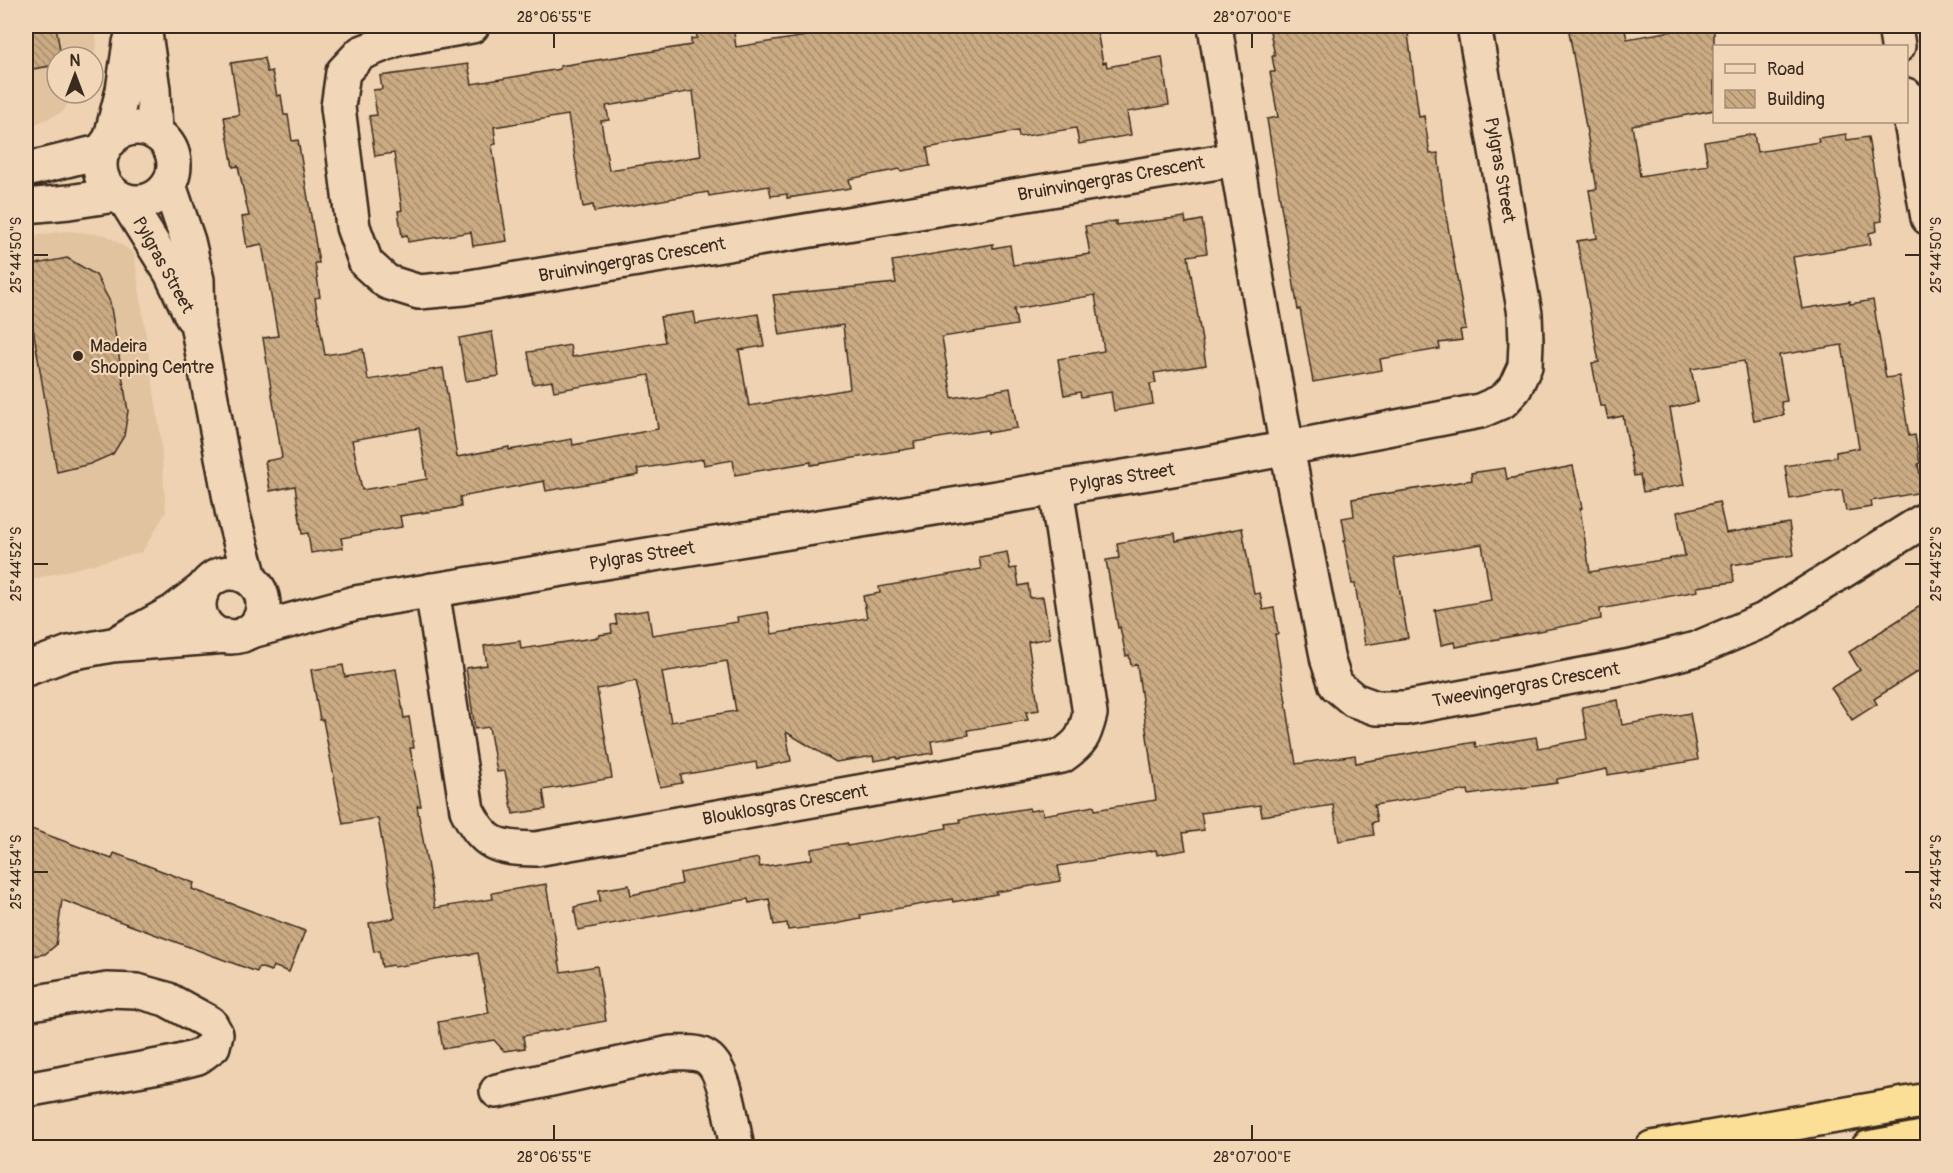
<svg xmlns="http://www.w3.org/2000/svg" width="1953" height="1173" font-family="Pangolin,sans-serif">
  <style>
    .built { fill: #e1c3a0 }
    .building { fill: url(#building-back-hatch); stroke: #3b2a1e; stroke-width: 1.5; fill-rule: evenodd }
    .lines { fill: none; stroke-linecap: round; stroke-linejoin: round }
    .minor-casing { stroke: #3b2a1e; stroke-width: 38 }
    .highway-casing { stroke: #3b2a1e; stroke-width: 38 }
    .minor { stroke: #f1d6b8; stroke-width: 33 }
    .highway { stroke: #fbdf96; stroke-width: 33 }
    .ticks { fill: none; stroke: #3b2a1e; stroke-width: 2 }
    .poi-dot { fill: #3b2a1e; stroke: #f1d6b8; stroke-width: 2 }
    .labels { text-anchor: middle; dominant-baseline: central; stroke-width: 4.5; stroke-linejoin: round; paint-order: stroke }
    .street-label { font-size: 18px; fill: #3b2a1e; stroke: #f1d6b8 }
    .poi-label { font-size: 18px; fill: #3b2a1e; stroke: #f1d6b8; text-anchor: start }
    .neatline { fill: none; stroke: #3b2a1e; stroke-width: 2 }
    .ticks-label { font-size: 15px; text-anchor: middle; fill: #3b2a1e }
  </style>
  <defs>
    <pattern id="building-back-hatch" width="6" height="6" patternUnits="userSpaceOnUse" patternTransform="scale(1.5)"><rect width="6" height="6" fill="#cbab83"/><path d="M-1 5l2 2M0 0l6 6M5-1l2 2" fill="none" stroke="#a68b6b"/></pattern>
  </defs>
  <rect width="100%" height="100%" fill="#eed2b1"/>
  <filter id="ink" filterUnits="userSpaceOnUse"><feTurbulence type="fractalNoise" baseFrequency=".0167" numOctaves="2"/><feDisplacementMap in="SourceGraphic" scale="12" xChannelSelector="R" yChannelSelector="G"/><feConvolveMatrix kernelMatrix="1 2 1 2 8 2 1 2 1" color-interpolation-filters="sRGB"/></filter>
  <g filter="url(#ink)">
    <g class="built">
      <path d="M26,26H94L97,45L92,57H57V93H74L63,112L26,128Z"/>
      <path d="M66,231L106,235L134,253L160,432L166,512L142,552L26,581V237Z"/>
    </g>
    <g class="building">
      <path d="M26,26H56L61,57H57V65L26,70Z"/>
      <path d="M727,26H733L736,47L871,26H1096L1103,63L1106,62L1107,67L1162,57L1169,105L1127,112L1131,135L1079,144L1076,128L1019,137L1018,131L927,148L930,166L901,171L900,169L849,179L851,188L787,198V194L771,196L769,186L709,196L708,192L594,212L593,205L583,207L568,115L494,127L496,144L492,145L507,241L473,246L471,232L408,242L407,235L402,236L398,211L402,210L394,153L375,156L369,116L377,115L373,90L382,89L380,76L468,64L472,84L560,69V66L691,45V39L697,38L696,30ZM693,91L701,156L609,170L601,121L609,120L606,106Z"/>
      <path d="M1303,26L1305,33L1347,26H1407L1419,117L1424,116L1430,154L1438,153L1443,198L1466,329L1460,330L1462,340L1439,343L1440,349L1380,359L1382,370L1313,382L1300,309L1298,310L1267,119L1278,117L1270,72H1275L1272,56H1275L1270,31Z"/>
      <path d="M1568,26H1624L1627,39L1678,30L1677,26H1714V110L1632,125L1640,176L1708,165L1704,142L1754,134L1757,152L1819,142L1818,138L1846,134L1847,140L1868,137L1882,221L1876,222L1877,231L1869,233L1871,244L1793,257L1802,309L1850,301V304L1873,300L1886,378L1899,376L1909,436L1915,435L1920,463L1918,464L1923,492L1871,501L1872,507L1846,511L1842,490L1790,499L1785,466L1836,457V452L1859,448L1842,345L1779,355L1787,401L1781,402L1784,415L1754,421L1744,361L1691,369L1698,402L1670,408L1684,485L1643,492L1640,475L1634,476L1623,416L1608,419L1605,406H1600L1592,363L1599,362L1577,241L1597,238L1589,190L1597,189Z"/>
      <path d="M264,58L267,72L272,71L277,96L281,95L284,115H288L292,141L298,140L319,263H315L320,297L315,298L325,355L363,349L368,380L443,368L457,457L509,447V450L572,439L573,445L658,429L649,375L554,391L552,381L533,384L528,352L570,345L572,357L665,342L660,317L694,312L696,324L758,314L764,346L739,350L749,406L850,389L843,325L780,335L773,295L896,283L892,261L993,244V248L1010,245L1013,265L1090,254L1085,226L1116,221V225L1185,217L1186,223L1202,220L1207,253L1188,256L1206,365L1154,373L1156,383L1150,384L1153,404L1114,411L1111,392L1081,397L1080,392L1064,395L1058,359L1104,351L1095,295L1014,309L1017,325L942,337L952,398L1010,388L1017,428L988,433L987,430L914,442L915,448L811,465V462L735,475L733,460L704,465L703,459L637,469L639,475L546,491L544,481L460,497L461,507L400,516L402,527L341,538L343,548L311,553L308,533L302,534L295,486L270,491L265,461L282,458L263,338L278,336L262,244L247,247L242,217L249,216L238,166L233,167L224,117L239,115L231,63ZM419,428L427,479L362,490L352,440Z"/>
      <path d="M67,258L96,275L110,302L128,411L124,436L113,454L90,464L57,472L26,286V266Z"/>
      <path d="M492,332L499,376L466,381L459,338Z"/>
      <path d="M1573,466L1582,508L1580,509L1590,572L1685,556L1677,512L1719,502L1726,533L1789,523L1794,555L1732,565L1734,582L1697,587L1698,591L1600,609L1601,619L1456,647L1455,642L1441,645L1435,610L1491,600L1482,544L1394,558L1408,638L1365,645L1355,584H1352L1344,541H1346L1342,518L1354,516L1352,499L1472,480L1471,473L1505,468L1507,479Z"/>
      <path d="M1242,528L1254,594L1260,593L1263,610L1274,608L1278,634H1275L1296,764L1355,755L1356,763L1475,742L1476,747L1536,737L1538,748L1587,739L1582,707L1618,700L1622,725L1690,713L1698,760L1608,775L1607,769L1557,779V783L1522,788V787L1469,795L1468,790L1374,805L1377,821L1372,823L1374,835L1339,841L1333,805L1262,816L1260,805L1201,813L1204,830L1183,833L1186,850L1157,855L1156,850L1058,866L1061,881L996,892L997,894L953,902L952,899L860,915L861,919L830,925L788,930L787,923L774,925L769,899L749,903L748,899L578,930L574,907L600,901L599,890L629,885L631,895L682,884L680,873L758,858L760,867L812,859L811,849L847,843L848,846L947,828L946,824L961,822L960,819L1029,808L1030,811L1042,809L1043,815L1094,806L1095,810L1156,800L1137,664L1131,665L1129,655L1126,656L1120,627L1118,628L1106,560L1119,558L1117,543L1175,533L1176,541Z"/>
      <path d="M1007,552L1010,569L1016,568L1019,586L1028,584L1030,598L1043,597L1050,638L1028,642L1039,710L1026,712L1028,720L968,730L969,735L931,741L933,753L897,759V757L874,761L873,756L836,762L786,732L791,761L757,768L756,762L681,775L682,783L660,787L636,681L597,689L612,778L543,790L546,809L513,814L505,771L497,772L489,727L475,729L466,668L487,665L484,646L520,641L521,649L599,637V635L612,633L611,625L617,624L615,615L648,610L652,635L738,622L737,617L768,612L772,634L867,618L863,596L880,593L879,587L981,569L979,557ZM727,661L736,711L671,722L662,672Z"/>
      <path d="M1928,601V665L1874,699L1877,704L1852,720L1831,688L1860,670L1849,652Z"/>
      <path d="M343,665L345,677L396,669L404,718L409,717L414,748H410L421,806H417L435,908L493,899L492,893L546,884L561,972L597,966L606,1021L523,1036L525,1048L504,1051L494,1040L443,1049L438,1022L489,1013L478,953L394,967L393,965L382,967L379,951L374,952L369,923L395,918L378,818L343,824L323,720H320L311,670Z"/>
      <path d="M26,827L112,859L114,853L194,883L192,889L305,931L289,972L273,966L271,971L259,967L257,972L62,900L56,945L45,954L26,957Z"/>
    </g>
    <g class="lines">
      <defs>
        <g id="minor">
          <path d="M144,26L153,89L155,133"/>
          <path d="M472,26L397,39L361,53L343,72L338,107L353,227L366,263L387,282L419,292L464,288L1236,159"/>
          <path d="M1215,26C1248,238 1286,450 1328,661L1336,685L1354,700L1376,708H1405L1631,666L1696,649L1764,620L1928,518"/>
          <path d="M1895,26L1898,46"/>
          <path d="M1906,95L1928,218"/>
          <circle cx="137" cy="165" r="37"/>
          <path d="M110,141L123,90L130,43L135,26"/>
          <path d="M26,170L103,151"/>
          <path d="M169,185L188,241L197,280L198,329L233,515L250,578"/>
          <path d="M126,201L171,273L192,317"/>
          <path d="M26,206L69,202L115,195"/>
          <circle cx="231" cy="605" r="32"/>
          <path d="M432,590L467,810C485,846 497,848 536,849L1062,756C1082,742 1084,737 1090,714L1056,488"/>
          <path d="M248,632L355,603L1215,462L1480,411L1503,401L1515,388L1525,366L1526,342L1525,314L1474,26"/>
          <path d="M122,640L173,612L204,588"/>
          <path d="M26,669L69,653L112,645L227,636"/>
          <path d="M26,1004L107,990L137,991L166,999L210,1023L216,1034L213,1046L198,1057L175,1063L26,1090"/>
          <path d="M497,1091L670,1053C681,1053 694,1051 704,1056C726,1066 732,1125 737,1148"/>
        </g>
        <g id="highway">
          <path d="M1652,1148L1928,1100"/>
          <path d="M1868,1148L1928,1137"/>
        </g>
      </defs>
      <use href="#minor" class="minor-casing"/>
      <use href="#highway" class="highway-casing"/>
      <use href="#minor" class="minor"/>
      <use href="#highway" class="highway"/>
    </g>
  </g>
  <path class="ticks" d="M554,33V48M1252,33V48M33,255H48M1905,255H1920M33,564H48M1905,564H1920M33,872H48M1905,872H1920M554,1125V1140M1252,1125V1140"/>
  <circle class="poi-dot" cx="78" cy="356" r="6"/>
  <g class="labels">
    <g class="street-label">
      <text transform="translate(1500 170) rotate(80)">Pylgras Street</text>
      <text transform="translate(1111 179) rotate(-10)">Bruinvingergras Crescent</text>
      <text transform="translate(632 260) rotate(-10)">Bruinvingergras Crescent</text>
      <text transform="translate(163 265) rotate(61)">Pylgras Street</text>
      <text transform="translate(1122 478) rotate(-9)">Pylgras Street</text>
      <text transform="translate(642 556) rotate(-9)">Pylgras Street</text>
      <text transform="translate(1526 685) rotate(-10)">Tweevingergras Crescent</text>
      <text transform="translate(785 805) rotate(-10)">Blouklosgras Crescent</text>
    </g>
    <g class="poi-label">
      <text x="90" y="346">Madeira<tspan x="90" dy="21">Shopping Centre</tspan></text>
    </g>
  </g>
  <rect width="1953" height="1173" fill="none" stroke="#f1d6b8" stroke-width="66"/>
  <rect x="1713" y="45" width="195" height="78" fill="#f1d6b8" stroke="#a8917a" stroke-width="1.5"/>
  <rect x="1725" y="64" width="30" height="9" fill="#f1d6b8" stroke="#a8917a" stroke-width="1.5"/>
  <text x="1767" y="75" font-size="18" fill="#3b2a1e">Road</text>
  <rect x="1725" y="90" width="30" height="18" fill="url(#building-back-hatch)" stroke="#a8917a" stroke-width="1.5"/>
  <text x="1767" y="105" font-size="18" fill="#3b2a1e">Building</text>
  <g transform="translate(75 75)"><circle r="28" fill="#f1d6b8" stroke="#a8917a" stroke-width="1.5"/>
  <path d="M0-4.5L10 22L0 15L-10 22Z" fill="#3b2a1e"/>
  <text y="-9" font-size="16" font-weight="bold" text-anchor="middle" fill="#3b2a1e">N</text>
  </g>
  <rect x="33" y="33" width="1887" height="1107" class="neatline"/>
  <g class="ticks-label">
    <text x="554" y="22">28°06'55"E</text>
    <text x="1252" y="22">28°07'00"E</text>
    <text transform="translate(16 255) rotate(-90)" y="5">25°44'50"S</text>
    <text transform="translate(1936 255) rotate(-90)" y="5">25°44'50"S</text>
    <text transform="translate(16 564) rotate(-90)" y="5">25°44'52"S</text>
    <text transform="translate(1936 564) rotate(-90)" y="5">25°44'52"S</text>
    <text transform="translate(16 872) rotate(-90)" y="5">25°44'54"S</text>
    <text transform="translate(1936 872) rotate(-90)" y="5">25°44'54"S</text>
    <text x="554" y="1162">28°06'55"E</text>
    <text x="1252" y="1162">28°07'00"E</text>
  </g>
</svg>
